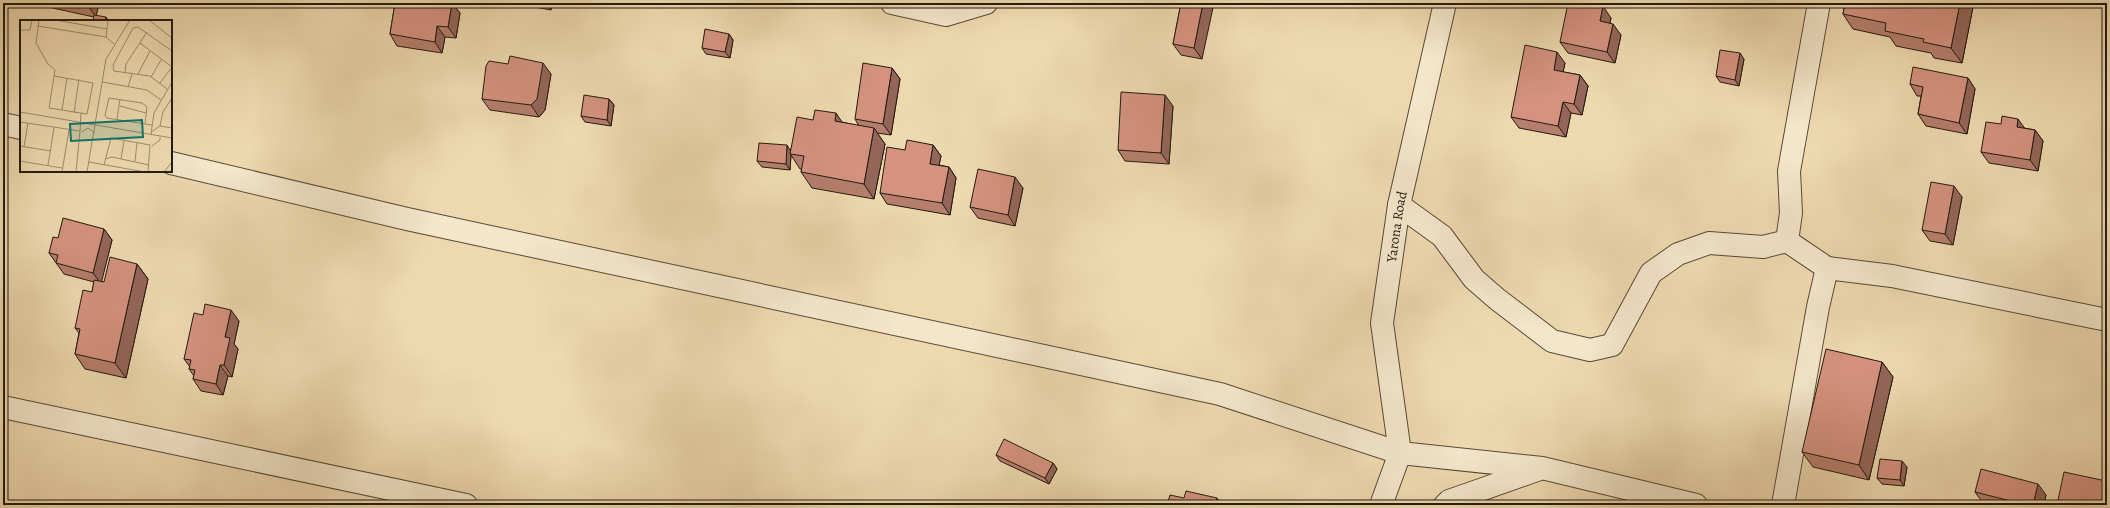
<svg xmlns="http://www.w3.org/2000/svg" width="2110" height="508" font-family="Alegreya,serif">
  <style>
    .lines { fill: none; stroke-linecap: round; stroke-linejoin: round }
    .minor-casing { stroke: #564a38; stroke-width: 24 }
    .minor { stroke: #f4e6cb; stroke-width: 22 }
    .wall { fill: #b67e6d; stroke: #231b10 }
    .shaded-wall { fill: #946659; stroke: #231b10 }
    .building { fill: #d4927f; stroke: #231b10 }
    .labels { text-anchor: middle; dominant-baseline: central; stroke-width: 3; stroke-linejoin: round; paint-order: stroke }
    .street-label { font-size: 14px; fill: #231b10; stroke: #f4e6cb }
    .inset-road { fill: none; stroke: #9d8d6f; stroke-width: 1 }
    .view { fill: #0f766e; fill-opacity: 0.15; stroke: #0f766e; stroke-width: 2 }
    .inset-edge { fill: none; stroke: #231b10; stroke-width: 2 }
  </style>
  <rect width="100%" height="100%" fill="#eed9af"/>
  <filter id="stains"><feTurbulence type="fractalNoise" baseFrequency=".005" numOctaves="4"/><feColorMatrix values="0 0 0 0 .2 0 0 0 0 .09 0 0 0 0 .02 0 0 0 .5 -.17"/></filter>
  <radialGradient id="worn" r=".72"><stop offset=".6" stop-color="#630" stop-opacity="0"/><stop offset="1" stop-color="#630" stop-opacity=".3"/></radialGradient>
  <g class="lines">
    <defs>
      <g id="minor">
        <path d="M892,3L946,15L986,3"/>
        <path d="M1819,3L1789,171L1791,213L1787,241L1827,268"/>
        <path d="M3,124L21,128"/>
        <path d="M171,163L407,219L1220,394L1400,453L1542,468L1696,505"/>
        <path d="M1399,205L1442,236L1474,279L1497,299L1552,341L1590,350L1612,345L1651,273L1678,254L1709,243L1763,247L1787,241"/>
        <path d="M3,407L466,505"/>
        <path id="s1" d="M1381,505L1400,453L1382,323L1399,205L1445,3"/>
        <path d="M1445,505L1449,501L1537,470"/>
        <path d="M1783,505L1818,307L1827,268L1892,276L2107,320"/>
      </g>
    </defs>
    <use href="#minor" class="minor-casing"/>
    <use href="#minor" class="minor"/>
  </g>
  <g class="wall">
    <path d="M45,3H99L96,15L94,17L48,7Z"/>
    <path d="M395,3H452L460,13L456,38L445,37L442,53L397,46L390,34Z"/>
    <path d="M523,3H552L551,10L525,5Z"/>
    <path d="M1181,3L1202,59L1181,55L1173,44Z"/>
    <path d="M1845,3H1970L1973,7L1962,63L1934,58L1931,53L1896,46L1890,37L1853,29L1843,14Z"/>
    <path d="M1611,18L1610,23L1621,35L1615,63L1568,53L1560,42Z"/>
    <path d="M729,34L733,40L730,58L706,54L702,48Z"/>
    <path d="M1744,59L1739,86L1720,82L1716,76Z"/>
    <path d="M1565,63L1563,72L1580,75L1588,86L1582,115L1571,113L1566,137L1519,128L1511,117Z"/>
    <path d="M892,68L900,79L891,135L877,133L885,144L874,199L812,188L801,172L802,169H800L791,155L790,170L762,167L757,161L790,150L813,120L842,122L859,126L855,119Z"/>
    <path d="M551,74L545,110L539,117L490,110L482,99Z"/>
    <path d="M1968,78L1975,89L1967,134L1926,126L1918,114L1921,96H1917L1910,84Z"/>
    <path d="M609,99L614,105L611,126L585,122L581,116Z"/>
    <path d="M1173,106L1169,164L1125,161L1118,150Z"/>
    <path d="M2024,128L2035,130L2043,141L2038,171L1989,163L1981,152Z"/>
    <path d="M933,145L941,156L939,165L949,167L956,178L950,215L887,204L880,193L905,150Z"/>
    <path d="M1023,188L1015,226L978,218L970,207Z"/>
    <path d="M1962,197L1953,245L1930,241L1922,230Z"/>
    <path d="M104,229L112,240L101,282H104L137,264L148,279L126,378L85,369L75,354L79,333L75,328L92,292L94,282L64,274L49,253L58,238Z"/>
    <path d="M203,315L239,321L234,344L238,349L232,377L228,376L223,395L201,391L193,379L194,376L189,369L190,367L184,359Z"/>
    <path d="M1882,362L1893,377L1869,480L1813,467L1802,452Z"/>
    <path d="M996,455L1053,463L1057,469L1049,484L1000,461Z"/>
    <path d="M1907,467L1904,486L1882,484L1877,478Z"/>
    <path d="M1975,492L2046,495L2044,505H1990L1983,503Z"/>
  </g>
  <g class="shaded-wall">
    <path d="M89,3H99L96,17L88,6Z"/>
    <path d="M452,3L460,13L456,38L448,27Z"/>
    <path d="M547,3H552L551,10L547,4Z"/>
    <path d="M1203,3H1214L1202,59L1194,48Z"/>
    <path d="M1960,3H1970L1973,7L1962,63L1951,48Z"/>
    <path d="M1603,6L1611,18L1608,32L1600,21Z"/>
    <path d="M106,17L109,21H105Z"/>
    <path d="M1613,24L1621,35L1615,63L1607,52Z"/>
    <path d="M437,26L445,37L442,53L435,42Z"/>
    <path d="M729,34L733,40L730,58L725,52Z"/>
    <path d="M1557,52L1565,63L1561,81L1554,70Z"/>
    <path d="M1740,53L1744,59L1739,86L1735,80Z"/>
    <path d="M543,63L551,74L545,110L539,117L531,105Z"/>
    <path d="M892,68L900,79L891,135L883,124Z"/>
    <path d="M1580,75L1588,86L1582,115L1574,104Z"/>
    <path d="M1968,78L1975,89L1967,134L1959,123Z"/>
    <path d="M1165,95L1173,106L1169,164L1161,153Z"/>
    <path d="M609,99L614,105L611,126L607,120Z"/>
    <path d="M1563,102L1571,113L1566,137L1558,126Z"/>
    <path d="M836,113L846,128L835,121Z"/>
    <path d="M2018,119L2026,130L2017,127Z"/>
    <path d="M874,128L885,144L874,199L864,184Z"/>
    <path d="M2035,130L2043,141L2038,171L2030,160Z"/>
    <path d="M787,145L791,152L790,154L791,155L790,170L786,164Z"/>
    <path d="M933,145L941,156L937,175L930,164Z"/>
    <path d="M949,167L956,178L950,215L942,203Z"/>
    <path d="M1015,177L1023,188L1015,226L1008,215Z"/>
    <path d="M1954,186L1962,197L1953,245L1945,234Z"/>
    <path d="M104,229L112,240L101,284L93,273Z"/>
    <path d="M137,264L148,279L126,378L115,363Z"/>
    <path d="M231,310L239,321L234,344L238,349L232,377L224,365L225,337Z"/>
    <path d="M1882,362L1893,377L1869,480L1859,465Z"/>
    <path d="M220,365L228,376L223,395L216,384Z"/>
    <path d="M1902,461L1907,467L1904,486L1900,480Z"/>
    <path d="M1053,463L1057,469L1049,484L1045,478Z"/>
    <path d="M2106,481L2107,482V505H2101Z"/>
    <path d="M2038,484L2046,495L2044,505H2033Z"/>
    <path d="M1217,498L1221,505H1215Z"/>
  </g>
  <g class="building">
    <path d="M75,3H89L88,6Z"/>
    <path d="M395,3H452L448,27L437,26L435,42L390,34Z"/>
    <path d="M1181,3H1203L1194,48L1173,44Z"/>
    <path d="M1568,3H1588L1603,6L1600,21L1613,24L1607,52L1560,42Z"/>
    <path d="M1845,3H1960L1951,48L1923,42L1924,39L1885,31L1886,23L1843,14Z"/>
    <path d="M94,15L106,17L105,21H93Z"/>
    <path d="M705,29L729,34L725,52L702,48Z"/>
    <path d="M1525,45L1557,52L1554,70L1580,75L1574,104L1563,102L1558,126L1511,117Z"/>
    <path d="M1720,50L1740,53L1735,80L1716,76Z"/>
    <path d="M510,56L543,63L537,99L531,105L482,99L486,66L489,61L508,64Z"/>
    <path d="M863,63L892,68L883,124L855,119Z"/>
    <path d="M1913,67L1968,78L1959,123L1918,114L1923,87L1910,84Z"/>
    <path d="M1121,92L1165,95L1161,153L1118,150Z"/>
    <path d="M584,95L609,99L607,120L581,116Z"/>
    <path d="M815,110L836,113L835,121L874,128L864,184L801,172L804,156L790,154L797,117L813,120Z"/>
    <path d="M2002,116L2018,119L2017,127L2035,130L2030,160L1981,152L1986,122L2001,124Z"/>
    <path d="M907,140L933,145L930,164L949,167L942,203L880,193L887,147L905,150Z"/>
    <path d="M759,143L787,145L786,164L757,161Z"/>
    <path d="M978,169L1015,177L1008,215L970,207Z"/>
    <path d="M1931,182L1954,186L1945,234L1922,230Z"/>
    <path d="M63,218L104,229L93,273L56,263L58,255L49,253L53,237L58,238Z"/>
    <path d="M110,257L137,264L115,363L75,354L80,329L75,328L83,290L92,292L94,280L104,282Z"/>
    <path d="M205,304L231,310L225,337L230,338L224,365H220L216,384L193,379L195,370L189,369L191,360L184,359L194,313L203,315Z"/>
    <path d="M1826,349L1882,362L1859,465L1802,452Z"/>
    <path d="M1004,439L1053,463L1045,478L996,455Z"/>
    <path d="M1880,459L1902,461L1900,480L1877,478Z"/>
    <path d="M1981,469L2038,484L2033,505H2027L1975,492Z"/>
    <path d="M2064,472L2106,481L2101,505H2057Z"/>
    <path d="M1186,491L1217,498L1215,505H1167L1170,495L1184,498Z"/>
  </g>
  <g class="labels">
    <g class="street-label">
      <text stroke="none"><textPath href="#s1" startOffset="284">Yarona Road</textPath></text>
    </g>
  </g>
  <g transform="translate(20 20)">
    <rect width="152" height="152" fill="#eed9af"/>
    <path class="inset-road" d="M19,0L16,23L28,44L35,50L29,88L67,94L73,63L34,56M35,0L87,9M129,0L152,18M18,6L86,17L94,24M0,10H10L12,0M86,17L88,0M120,23L152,47M105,52L106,44L127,12M118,54L130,31M131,57L141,40M82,62L127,70L141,80M140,63L152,47M108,67L112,54M147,69L130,56L94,51L93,45L113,8L118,7L152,31M100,86L126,93M42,90L47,58M0,92L152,118M54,93L59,59M97,99L100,79M0,102L60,111L61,93M125,104L127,87L122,83L89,78L85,95L87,98L125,104L132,105M140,106L143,92L152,78M62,112L68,108L75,113M131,112L140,106L152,108M131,114L134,93L152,62M0,126L31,131M132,126L140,120V117M4,127L8,103M85,139L92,137L129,145M101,139L104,121M0,141L42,148M115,141L117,123M69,142L125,152M28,145L34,108M84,145L91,118L130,125L128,152M42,152L49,110M56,152L60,111M67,152L86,39L110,0M144,152L152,142"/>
    <path class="view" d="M122,100L123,117L51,121L50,104Z"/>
    <rect width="152" height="152" class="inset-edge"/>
  </g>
  <rect width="2110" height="508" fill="none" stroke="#eed9af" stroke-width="16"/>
  <rect x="4" y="4" width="2102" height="500" fill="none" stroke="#231b10" stroke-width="2"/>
  <rect x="8" y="8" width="2094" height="492" fill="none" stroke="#231b10"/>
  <rect width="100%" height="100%" filter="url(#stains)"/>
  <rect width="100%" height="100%" fill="url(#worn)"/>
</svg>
